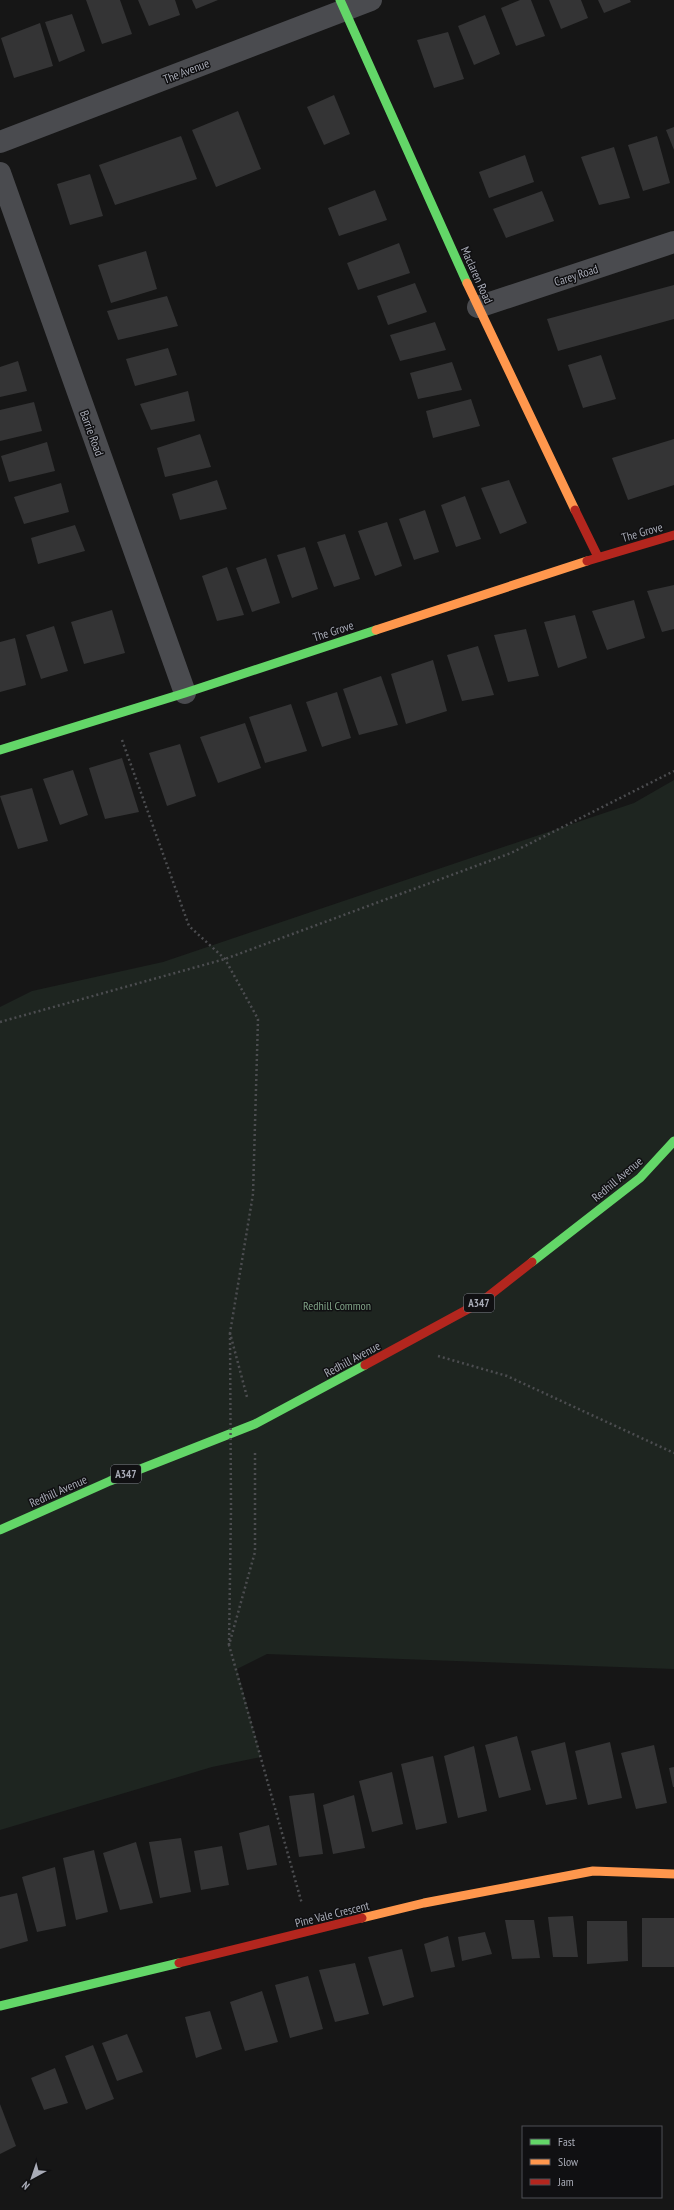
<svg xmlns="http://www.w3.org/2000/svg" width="674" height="2210" font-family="'PT Sans Narrow',sans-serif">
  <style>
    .green { fill: #1e2520 }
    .building { fill: #343435 }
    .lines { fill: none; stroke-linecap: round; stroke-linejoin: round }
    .path { stroke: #4c4d50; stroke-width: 2.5; stroke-dasharray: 2 3; stroke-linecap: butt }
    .street { stroke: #4a4b4f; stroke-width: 22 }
    .fast { stroke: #63d668; stroke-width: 9 }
    .slow { stroke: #ff974d; stroke-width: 9 }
    .jam { stroke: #b3261e; stroke-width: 9 }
    .path-bridge { stroke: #4c4d50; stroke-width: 2.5; stroke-dasharray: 2 3; stroke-linecap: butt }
    .labels { text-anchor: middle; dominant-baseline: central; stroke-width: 3; stroke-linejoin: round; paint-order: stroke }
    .shield { fill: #101012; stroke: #7a7c85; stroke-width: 1 }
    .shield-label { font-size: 11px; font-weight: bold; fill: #a8abb6 }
    .street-label { font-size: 12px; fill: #a8abb6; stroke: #101012 }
    .park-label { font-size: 12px; fill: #7fa185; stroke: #101012 }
  </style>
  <rect width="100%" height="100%" fill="#161616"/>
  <path class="green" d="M674,780V1669L267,1654L237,1669L261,1757L212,1767L0,1830V1007L32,991L163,962L634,803Z"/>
  <g class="building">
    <path d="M86,0H120L132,34L102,44Z"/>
    <path d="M138,0H175L180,15L149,26Z"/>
    <path d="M192,0H218L196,9Z"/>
    <path d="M520,0H531L545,36L516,46L501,8Z"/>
    <path d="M549,0H581L588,18L561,29Z"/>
    <path d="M598,0H630L631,2L604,13Z"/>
    <path d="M72,14L85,51L59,62L45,22Z"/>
    <path d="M485,15L500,54L474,65L458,26Z"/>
    <path d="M40,23L53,66L14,78L1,38Z"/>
    <path d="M448,32L464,79L434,88L417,40Z"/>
    <path d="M334,95L350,134L324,145L307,107Z"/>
    <path d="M238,111L261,169L216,187L192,130Z"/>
    <path d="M674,127V150L666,130Z"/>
    <path d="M181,136L197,179L115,205L99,165Z"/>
    <path d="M657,136L670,183L643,191L628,145Z"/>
    <path d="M614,147L630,198L599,205L581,157Z"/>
    <path d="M525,155L534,182L489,198L479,172Z"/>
    <path d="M90,174L103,216L70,225L57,184Z"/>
    <path d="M375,190L387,220L339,236L328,208Z"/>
    <path d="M542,191L554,221L506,238L493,209Z"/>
    <path d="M399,243L410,273L358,290L347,263Z"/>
    <path d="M146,251L157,289L111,303L98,265Z"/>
    <path d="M415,283L427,312L388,325L377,296Z"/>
    <path d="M674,285V319L558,351L547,319Z"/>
    <path d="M167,296L178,326L118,340L107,311Z"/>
    <path d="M435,322L446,350L400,361L390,335Z"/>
    <path d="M168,348L177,375L135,386L126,359Z"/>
    <path d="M601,355L616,399L583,408L568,365Z"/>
    <path d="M18,361L27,391L0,397V367Z"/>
    <path d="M452,362L462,390L418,399L410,373Z"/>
    <path d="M188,391L195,421L151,430L140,404Z"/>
    <path d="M471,399L480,426L433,438L426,411Z"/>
    <path d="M34,402L42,431L0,441V410Z"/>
    <path d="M200,434L211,467L165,477L157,448Z"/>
    <path d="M674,439V485L628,500L612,458Z"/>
    <path d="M47,442L55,471L9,482L1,456Z"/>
    <path d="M217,480L227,509L180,520L172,494Z"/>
    <path d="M509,480L527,523L500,534L481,488Z"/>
    <path d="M61,483L69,512L24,524L14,497Z"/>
    <path d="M465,496L481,539L456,547L441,505Z"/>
    <path d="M425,510L439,552L414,560L399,519Z"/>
    <path d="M387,522L402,566L375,576L358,531Z"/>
    <path d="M75,525L85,551L38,564L31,538Z"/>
    <path d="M345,534L360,579L334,587L317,542Z"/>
    <path d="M305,547L318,589L292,598L277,555Z"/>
    <path d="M266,558L280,603L252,612L236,568Z"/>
    <path d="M227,567L244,615L217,621L202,576Z"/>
    <path d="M674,585V629L662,632L647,591Z"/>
    <path d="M634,600L645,638L607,650L592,611Z"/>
    <path d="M112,610L125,653L84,664L71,622Z"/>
    <path d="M575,615L587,658L558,668L544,622Z"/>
    <path d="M54,626L68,671L41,679L26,635Z"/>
    <path d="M526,629L539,676L508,682L494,635Z"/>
    <path d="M15,638L26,685L0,692V642Z"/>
    <path d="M478,646L494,695L462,701L447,655Z"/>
    <path d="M433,660L447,711L406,724L391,674Z"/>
    <path d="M381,676L398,725L359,735L343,689Z"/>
    <path d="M337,692L351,738L322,747L306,702Z"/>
    <path d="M291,704L307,751L265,763L249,717Z"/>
    <path d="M245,723L261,768L218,783L200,737Z"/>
    <path d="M180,744L196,796L167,806L149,753Z"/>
    <path d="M122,758L139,812L105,819L89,768Z"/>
    <path d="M73,770L88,815L60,825L43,779Z"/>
    <path d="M32,788L48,841L18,849L0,796Z"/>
    <path d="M517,1736L531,1790L499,1798L485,1745Z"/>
    <path d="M565,1742L577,1799L546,1805L531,1751Z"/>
    <path d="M610,1742L622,1798L588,1805L575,1751Z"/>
    <path d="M654,1745L667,1803L636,1809L621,1753Z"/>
    <path d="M474,1746L487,1811L458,1818L444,1756Z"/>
    <path d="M433,1756L447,1823L416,1830L401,1764Z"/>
    <path d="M674,1767V1787H673L669,1768Z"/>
    <path d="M392,1772L403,1824L372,1832L359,1781Z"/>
    <path d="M314,1793L323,1854L299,1857L289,1796Z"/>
    <path d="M354,1795L365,1848L333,1854L323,1805Z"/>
    <path d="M269,1825L277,1865L247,1870L239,1833Z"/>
    <path d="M181,1838L191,1892L160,1898L149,1842Z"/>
    <path d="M136,1842L153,1903L120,1910L103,1853Z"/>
    <path d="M222,1846L229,1885L201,1890L194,1851Z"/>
    <path d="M94,1850L108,1912L76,1920L63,1858Z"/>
    <path d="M55,1867L66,1926L37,1932L22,1877Z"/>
    <path d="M17,1893L28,1941L0,1949V1897Z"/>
    <path d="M573,1916L578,1957H553L548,1917Z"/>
    <rect x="642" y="1918" width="32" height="49"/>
    <path d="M505,1920H534L540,1958L512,1959Z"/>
    <path d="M587,1921H627L628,1961L587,1964Z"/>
    <path d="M485,1932L492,1954L462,1961L458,1937Z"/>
    <path d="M448,1936L455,1967L431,1972L424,1944Z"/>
    <path d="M402,1949L414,1997L383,2006L368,1957Z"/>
    <path d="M355,1963L369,2014L335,2022L319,1970Z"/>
    <path d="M308,1976L323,2029L290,2038L275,1985Z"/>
    <path d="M262,1991L278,2042L245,2051L230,2002Z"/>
    <path d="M210,2011L222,2049L196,2058L185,2017Z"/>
    <path d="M127,2034L143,2072L117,2081L102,2043Z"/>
    <path d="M93,2045L114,2099L86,2110L65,2056Z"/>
    <path d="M55,2068L68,2103L44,2110L31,2078Z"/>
    <path d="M0,2104L16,2146L0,2154Z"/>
  </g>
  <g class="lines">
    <g class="path">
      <path d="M122,740L189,926L225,959L258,1019L253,1194L230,1333L247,1397"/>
      <path d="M0,1022L225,959L511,853L674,771"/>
      <path d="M438,1356L507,1376L674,1453"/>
      <path d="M255,1453V1552L229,1645L302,1904"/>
    </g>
    <g class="street">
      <path d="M0,142L371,0"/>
      <path d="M0,173L185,693"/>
      <path d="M478,307L674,242"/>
    </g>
    <g class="fast">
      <path d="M340,0L467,283"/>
      <path d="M0,750L185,693L376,630"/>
      <path d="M532,1262L640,1178L674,1141"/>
      <path d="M0,1530L110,1481L255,1424L365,1365"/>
      <path d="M0,2006L179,1963"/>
    </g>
    <g class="slow">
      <path d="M467,283L575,510"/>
      <path d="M376,630L587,561"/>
      <path d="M362,1918L424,1903L593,1871L674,1874"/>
    </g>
    <g class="jam">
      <path d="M575,510L598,557"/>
      <path d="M587,561L674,535"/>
      <path d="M365,1365L481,1302L532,1262"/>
      <path d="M179,1963L362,1918"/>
    </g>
    <path class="path-bridge" d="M229,1645L231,1509L230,1333"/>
  </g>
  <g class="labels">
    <g class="shield">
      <rect x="464" y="1294" width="30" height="18" rx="3"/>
      <rect x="111" y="1465" width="30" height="18" rx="3"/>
    </g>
    <g class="shield-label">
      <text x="479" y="1303">A347</text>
      <text x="126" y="1474">A347</text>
    </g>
    <g class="street-label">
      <text transform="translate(186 71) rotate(-21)">The Avenue</text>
      <text transform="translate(477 275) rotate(66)">Maclaren Road</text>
      <text transform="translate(576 275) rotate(-18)">Carey Road</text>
      <text transform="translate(92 433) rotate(70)">Barrie Road</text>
      <text transform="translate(642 532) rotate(-16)">The Grove</text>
      <text transform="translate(333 631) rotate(-18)">The Grove</text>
      <text transform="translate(617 1179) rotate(-40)">Redhill Avenue</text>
      <text transform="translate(352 1359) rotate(-28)">Redhill Avenue</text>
      <text transform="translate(58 1491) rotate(-24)">Redhill Avenue</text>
      <text transform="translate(332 1914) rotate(-14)">Pine Vale Crescent</text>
    </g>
    <g class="park-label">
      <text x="337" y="1305">Redhill Common</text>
    </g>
  </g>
  <rect x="522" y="2126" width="140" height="72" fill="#101012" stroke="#4d4e54"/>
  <rect x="530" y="2139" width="20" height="6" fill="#63d668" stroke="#4d4e54"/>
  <text x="558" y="2146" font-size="12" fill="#a8abb6">Fast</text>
  <rect x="530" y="2159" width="20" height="6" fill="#ff974d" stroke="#4d4e54"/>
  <text x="558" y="2166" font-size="12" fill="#a8abb6">Slow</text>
  <rect x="530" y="2179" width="20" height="6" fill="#b3261e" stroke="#4d4e54"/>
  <text x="558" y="2186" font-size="12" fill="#a8abb6">Jam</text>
  <g transform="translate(32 2178) rotate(220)" stroke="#101012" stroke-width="3" paint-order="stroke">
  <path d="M0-3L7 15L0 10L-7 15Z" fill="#a8abb6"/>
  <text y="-6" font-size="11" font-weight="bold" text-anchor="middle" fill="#a8abb6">N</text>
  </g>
</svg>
